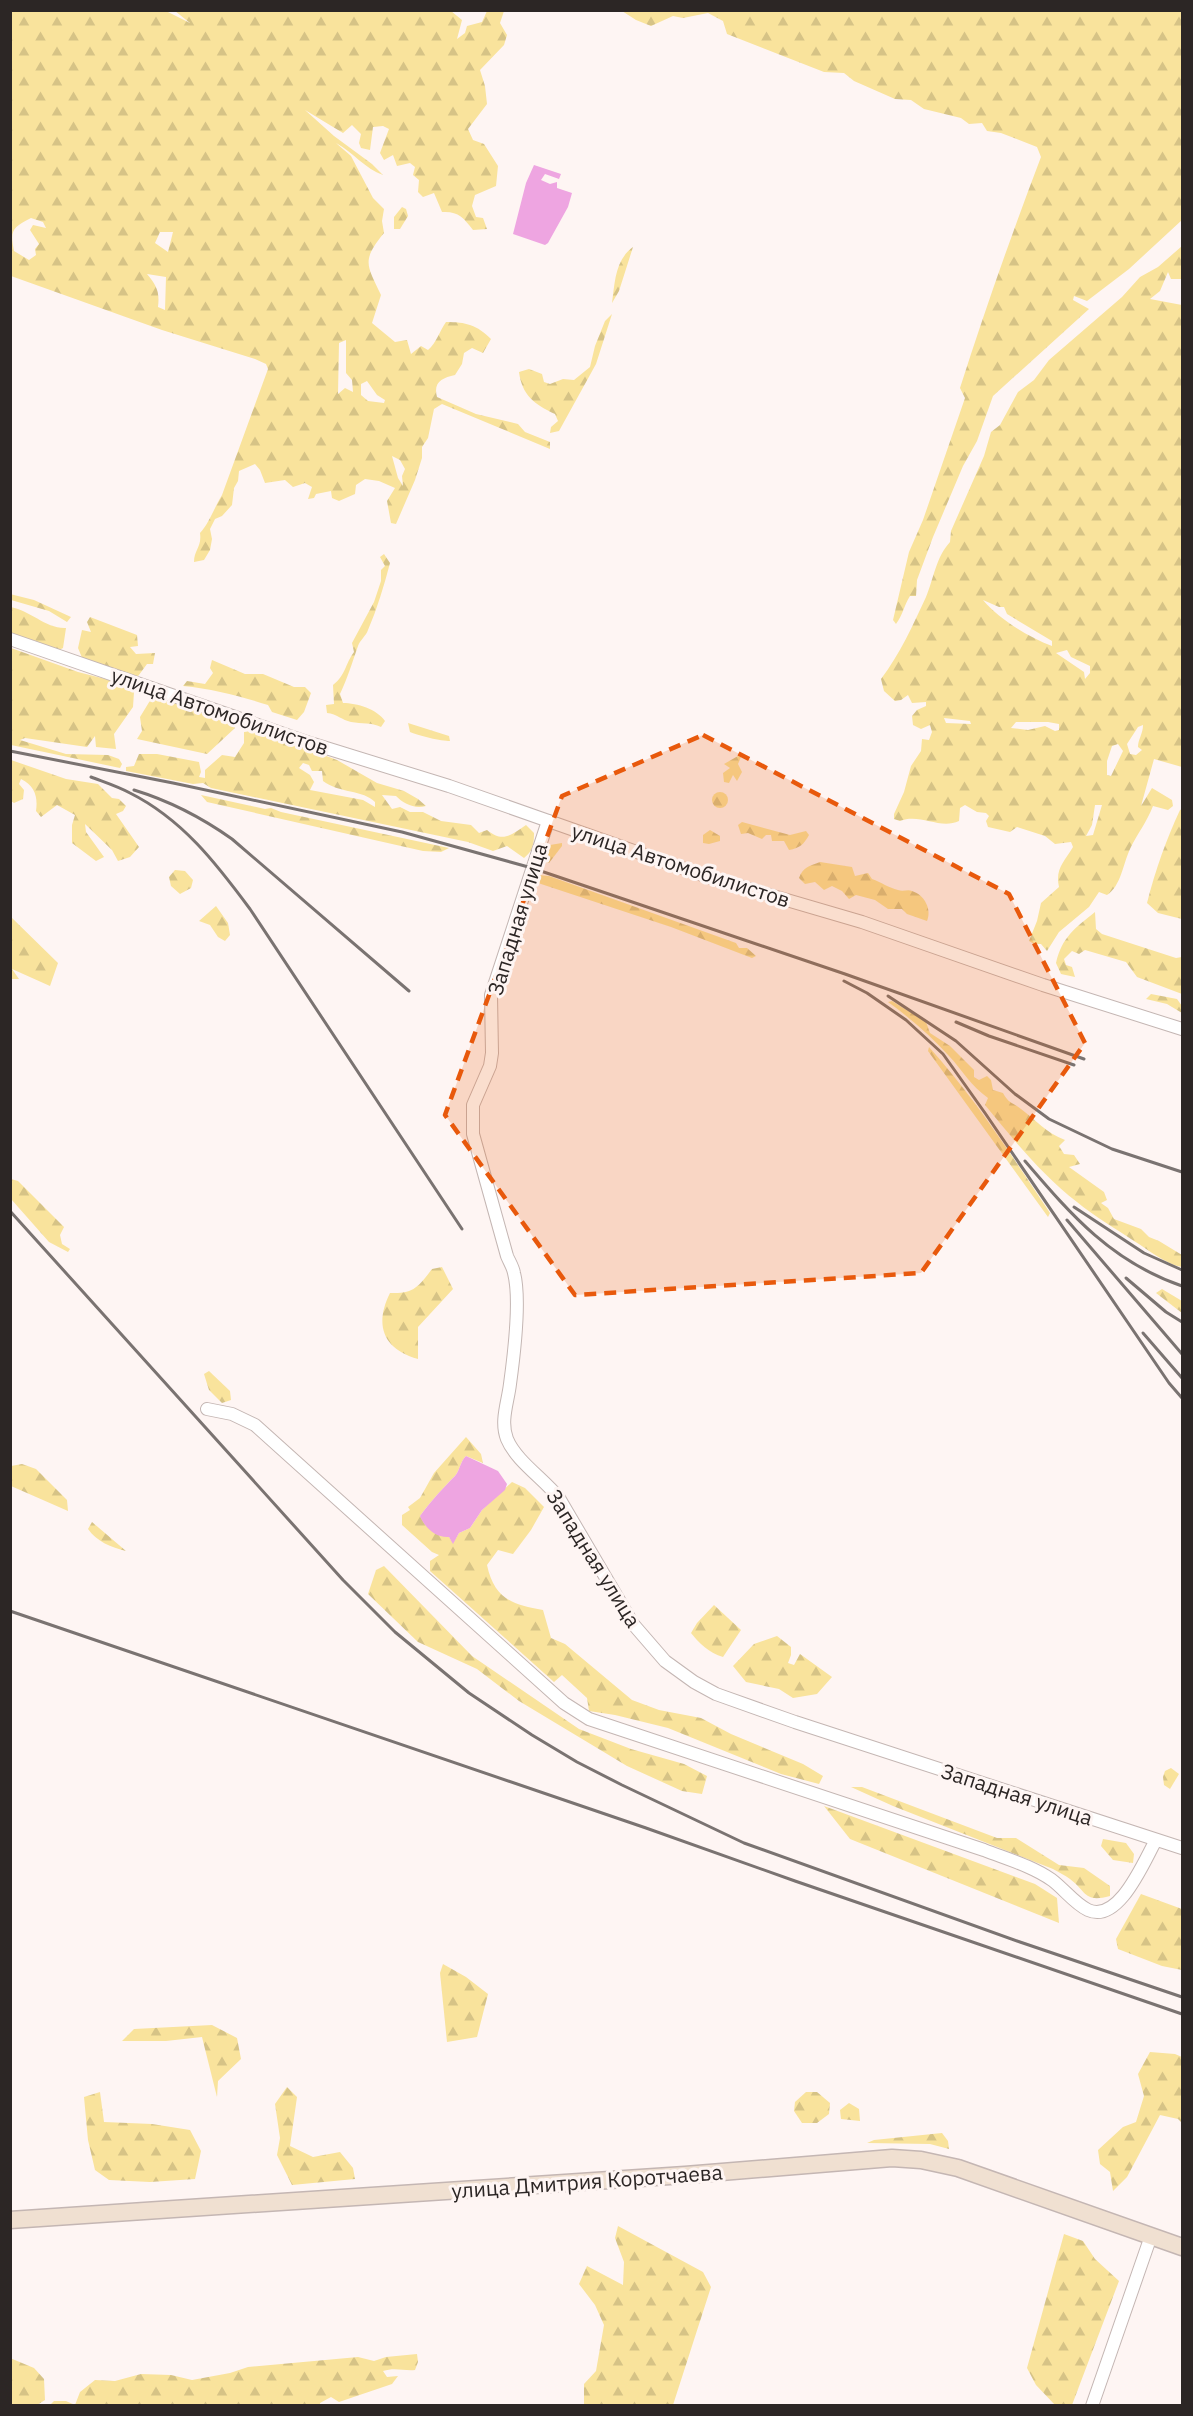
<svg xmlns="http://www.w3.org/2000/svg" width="1193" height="2416" font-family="'IBM Plex Sans',sans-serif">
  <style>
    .forest { fill: url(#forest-firs); fill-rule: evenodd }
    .water { fill: #eea5e1 }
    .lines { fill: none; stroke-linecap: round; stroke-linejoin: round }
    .street-casing { stroke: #c4b6b3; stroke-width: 14 }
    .secondary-casing { stroke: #c4b6b3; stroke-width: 19 }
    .street { stroke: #fff; stroke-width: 12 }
    .secondary { stroke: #f0e0d1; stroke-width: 16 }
    .rail { stroke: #7a7371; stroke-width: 3 }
    .marked { fill: #e8590c; fill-opacity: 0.2; stroke: #e8590c; stroke-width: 4.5; stroke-dasharray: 12 8; stroke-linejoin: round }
    .labels { text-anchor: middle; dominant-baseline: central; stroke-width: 6; stroke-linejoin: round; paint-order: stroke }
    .street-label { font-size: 21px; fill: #2c2625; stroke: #fef5f3 }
  </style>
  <defs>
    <pattern id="forest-firs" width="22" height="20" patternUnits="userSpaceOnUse" patternTransform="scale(1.5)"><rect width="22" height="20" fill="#f9e39c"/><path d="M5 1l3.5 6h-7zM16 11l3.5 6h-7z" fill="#d6c386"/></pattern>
  </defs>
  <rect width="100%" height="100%" fill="#fef5f3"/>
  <g class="forest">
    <path d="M10,11H166L190,23L175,11H451L462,20L457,39L465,33L467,26L482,22L487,11H504L500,23L507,35L504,45L480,70L485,86L487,104L468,129L473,140L484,144L498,166L496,186L475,195L472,206L476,217L483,218L487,229L473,230C463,217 458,211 442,212L434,193L423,197L418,192L419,180L413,175L415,167L410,163L397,166L393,155L384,160L380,153L389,129L383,126L373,127L370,150L361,148L359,143L361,134L352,125L343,133L305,110L334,136L372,164L383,175C365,169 353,152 336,143L351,156L373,198L384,209L382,221L384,233C361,261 367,265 381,295L372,323L395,342L407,340L411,354L421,346L428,350C437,342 439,332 446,322C466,322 477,325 491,339L483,353L472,348L464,353L462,364L455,375C442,378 433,382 437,397L476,414L518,424L525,432L550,442V449L442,404L434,409L428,438L422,447V458L415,480L396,524L391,523L387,501L395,488L379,481L365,479L356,485L355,494L339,501L332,498L331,491L316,494L314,498L308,499L312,487L305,483L293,487L285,480L265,483L260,470L255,464L239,471L238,481L234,488L232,505L222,516L215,519L210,529L212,539L210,550L204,560L194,562C194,550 202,547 200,533C210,522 214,508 222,495L268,369L266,364L255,359L162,330L11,276ZM31,218L43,222L46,228L33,225L30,230L39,244L35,249L36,255L29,260L14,251C10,230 12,228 31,218ZM160,232H173L168,252L155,243ZM147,274L166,277L165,310L158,307C160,291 156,285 147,274ZM346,340V373L352,380L353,392L345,388L338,394L339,343ZM367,381L377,395L385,400L384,403L368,401L361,395V384ZM392,456L400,460L405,469L402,476L403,486L398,478Z"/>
    <path d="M622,11H1182V220L1129,269L1087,301L1074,296L1073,300L1089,309L993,396L977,441L963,466L933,537L917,580L916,596H910C904,605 903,615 896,624L893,620L909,552L923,520L965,398L960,388C985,310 1012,233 1041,157L1037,147L1001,133L987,131L982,123L969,124L961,118L924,109L911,100L895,99L854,81L844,73L824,72L727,34L723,21L708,13L683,18L673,16L651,26L636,20Z"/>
    <path d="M402,207L406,209L408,216L400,229H394V217Z"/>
    <path d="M1182,246V279H1171L1168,272L1160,291L1150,299L1182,305V767L1154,759L1141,806L1152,788L1172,800L1173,806L1168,810L1153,806C1147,822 1137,834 1130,849C1123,864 1121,886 1107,895L1099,892L1089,907L1059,932L1047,951L1041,944H1034L1029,941L1037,921L1041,903L1059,887C1055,869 1064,862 1073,847L1071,842L1055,844L1045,836L1017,827L1010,832L988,827L986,821L989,816L986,813L977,812L965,805L960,808L959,821C940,830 920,813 900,821L894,819V814L904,792L911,766L921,751L922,739L929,740L932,732L930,725L921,729L913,725L912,716L917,710L926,706V702L912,703L908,695L901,700L895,701L884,691L881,679C900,654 913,625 926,597C934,578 936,557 950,542L951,531L984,456L991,432L1000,425L1018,392L1034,380L1049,360L1122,297L1140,277L1158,267ZM983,600L999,607H1004L1007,614L1052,641V646C1028,637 999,619 983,600ZM1067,650L1071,657L1090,666V673L1085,679L1084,672L1056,653ZM944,718L970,721L971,724L946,723ZM1016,722H1048L1059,724V730L1055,731L1045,726L1028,730L1011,728ZM1143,725C1143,734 1138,739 1138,747L1142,750L1136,755L1130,754L1127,744L1138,727ZM1118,744L1123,751L1111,776L1107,775V761L1112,746ZM1095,805H1102L1093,835L1086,836L1092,825Z"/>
    <path d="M633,247L619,291L612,303C615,282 615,260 633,247Z"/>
    <path d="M612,314L596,364L559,431L550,433L551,427L558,421L555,414C534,404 522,395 519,372L529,369L542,374L544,382L550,384L563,379L574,380L590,367L595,346L605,321Z"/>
    <path d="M384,554L390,563C384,586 377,609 368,630C366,636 360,640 358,646C352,663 348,677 340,694L343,703C357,703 377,709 385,721L381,727C371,722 362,724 351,722C342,720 337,714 327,713L326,705L334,704L333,685C346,675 345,664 354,652L352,643L374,602L381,581V570L385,566L380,557Z"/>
    <path d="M10,594L34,600L71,617L67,622L49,611L11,600Z"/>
    <path d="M10,607C30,610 46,629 66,628L63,648L55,652L36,641L11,634Z"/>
    <path d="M90,617L137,635L138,646L130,647L136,654L155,653L153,664H147L136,679L83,660L78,648L82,630L91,632L87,622Z"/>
    <path d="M11,648L78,672L125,684L134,692L133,707L114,734L116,749L96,747L95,736L87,747L25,738L20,740L66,754L108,755L119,759L122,764L120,768L11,745Z"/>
    <path d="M212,660L245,674H263L294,687H305L311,693L304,712L297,720L272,712L268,705C240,696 213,689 183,686L187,681L205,684L213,673L210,668Z"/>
    <path d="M159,697L232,720L235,728L207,754L137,739L142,731L140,717L151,699Z"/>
    <path d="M408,723L449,736L450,741C441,741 419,736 410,732Z"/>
    <path d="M257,730L337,760L377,783L404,791L418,799L426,806C414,809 404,804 396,796L382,795L392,809L400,807L410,812H423L441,821L471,825L479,833L487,830C503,843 511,835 526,825L534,833C534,844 533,851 524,858L507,846L493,851L468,842L211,788L203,783L193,784L126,771V767L134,766L139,754H157L199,762L201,772L199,777L205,778V770L222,755L235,757L244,743V732ZM303,763L309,765L312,771H322L323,781C338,793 364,790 375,802V807L363,800L310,790L314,782L310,775L299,768Z"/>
    <path d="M738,756L741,757L738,764L742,772L737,781L733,775L729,783L724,782L723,773L730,768L724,764Z"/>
    <path d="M11,760L66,779L98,784L112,798L119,799L126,806L123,811L116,814L139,847L130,857L118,861L112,850L85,824L86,832L104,857L96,861L72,843V825L75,815L57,805L41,817L36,811C38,797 35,786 21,779L19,784L24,790L23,799L14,803L11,801Z"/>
    <circle cx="720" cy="800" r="8"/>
    <path d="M201,795L265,809L271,808L281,812L449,848L441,852L423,851L207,802Z"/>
    <path d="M1182,809V919L1158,913L1147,903C1155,871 1166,840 1180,810Z"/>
    <path d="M742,822L790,835L806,831L809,835C804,844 800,848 789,850L784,841H772L771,835H766L762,839L748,833L741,834L738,825Z"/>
    <path d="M710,830L720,836V841L709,844L703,843V835Z"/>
    <path d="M562,843V846L549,863L546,862L550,845Z"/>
    <path d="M820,862L852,867L855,876L868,873L872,879C881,882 889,888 898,890C903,892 908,889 912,891C925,895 932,910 927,921L907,914L902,909H888L875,900L856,895L849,899L842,891L832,886L824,890L815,882L805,884L799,878C803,867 809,866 820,862Z"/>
    <path d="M175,870L185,871L193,880L191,888L180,894L171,886L169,877Z"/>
    <path d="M538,875L549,876L736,943L739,948H747L756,956L752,958L671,927L538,883Z"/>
    <path d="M216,906L228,923L230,935L225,941L218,937L210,925L199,921Z"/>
    <path d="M1095,912L1096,929L1102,934L1176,958L1182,957V994L1137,977L1126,962L1085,950L1079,954L1072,951L1064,959L1066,965L1072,967L1075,977L1061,974L1056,963C1062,937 1075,928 1095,912Z"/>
    <path d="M11,917L58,963L50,986L12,969L19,979H11Z"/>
    <path d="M1151,994L1177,999L1182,1006V1013L1167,1004L1146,999Z"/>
    <path d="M892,1001L926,1022L930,1033L950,1046L974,1070V1077L979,1080L987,1076L991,1080L993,1090L1003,1093C1009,1104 1012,1102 1021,1109C1036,1120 1046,1133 1065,1140L1059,1146L1064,1154L1074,1155L1080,1164L1069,1167L1104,1192L1107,1200L1101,1203L1108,1208L1114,1219L1141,1229L1149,1237L1159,1241L1182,1255V1267C1165,1264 1149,1250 1134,1241C1115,1228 1095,1217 1077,1202C1042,1175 1013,1139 985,1105L988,1098C971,1086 963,1071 949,1056C931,1036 910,1018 888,1002Z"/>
    <path d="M929,1047C975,1098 1012,1156 1050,1213L1048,1217L928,1051Z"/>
    <path d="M11,1179L18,1181L64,1227L60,1235L62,1244L70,1249L68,1252L49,1242L11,1199Z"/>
    <path d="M442,1267L453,1289L418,1327V1359C383,1349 374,1325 390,1293C414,1294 418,1287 432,1269Z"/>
    <path d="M1162,1289L1182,1301V1313L1156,1293Z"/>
    <path d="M209,1371L230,1391L231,1400L222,1403L209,1390L204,1374Z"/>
    <path d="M466,1437L481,1454L483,1463L466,1456C460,1462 460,1470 455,1476C442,1489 431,1501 420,1516L449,1537L453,1543L459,1533L470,1528L482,1510L512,1482L525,1488L544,1507L531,1530L513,1554L498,1550L487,1565C494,1598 512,1605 543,1610L551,1638L565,1644L632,1700L659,1710L701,1718L731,1734L803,1764L823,1776L819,1784L781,1774L668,1728L615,1715L589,1711L587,1698L562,1675L554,1682L430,1571V1561L439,1555L432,1552L402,1525V1515L410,1510L408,1507L420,1498L434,1473Z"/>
    <path d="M22,1464L36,1469L67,1500L68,1511L11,1486V1466Z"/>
    <path d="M92,1522L126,1551C111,1547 97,1542 88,1529Z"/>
    <path d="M384,1566L472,1656L579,1729L631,1749L684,1764L707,1776L702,1794L682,1791L627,1766L519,1701L477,1669L418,1642L368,1594L376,1570Z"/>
    <path d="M714,1605L741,1630L723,1657C709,1653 699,1643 691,1633L697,1623Z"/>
    <path d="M777,1636L791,1647V1655L788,1663L794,1665L800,1654L832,1677L817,1694L793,1698L779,1689L746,1682L733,1666L754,1644Z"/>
    <path d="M1171,1768L1179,1774L1170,1789L1164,1785L1163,1777L1165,1771Z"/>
    <path d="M851,1787H862L997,1838H1016L1059,1865L1084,1868L1110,1886V1896C1084,1903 1087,1892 1070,1879C1065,1875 1058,1872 1053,1869L893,1806Z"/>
    <path d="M824,1806L1035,1884L1057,1898L1059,1923L850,1839Z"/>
    <path d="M1103,1839L1126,1843L1134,1854L1133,1863L1113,1860L1101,1846Z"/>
    <path d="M1141,1894L1182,1909V1970L1162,1966L1118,1949L1116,1939Z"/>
    <path d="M443,1964L466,1977L488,1994L477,2037L447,2042L440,1973Z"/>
    <path d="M212,2025L237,2038L241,2059L218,2081L217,2097L202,2037L166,2041H122L134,2029Z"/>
    <path d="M1150,2052L1175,2054L1182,2057V2123L1178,2119L1160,2115L1127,2177L1113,2191L1110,2172L1100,2164L1098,2150L1123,2127L1136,2122L1144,2096L1138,2074Z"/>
    <path d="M287,2087L297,2097L290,2146L313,2157L340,2152L353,2168L355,2179L292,2185L277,2155L280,2138L275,2104Z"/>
    <path d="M100,2092L104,2122L152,2124L190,2130L201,2151L195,2179L150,2182L109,2180L95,2170L88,2140L84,2097Z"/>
    <path d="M806,2092H817L830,2103L829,2114L817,2123H802L794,2111L795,2102Z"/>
    <path d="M849,2103L859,2109L860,2121L841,2119L840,2110Z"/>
    <path d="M942,2133L948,2141L949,2149L930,2144L867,2143L874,2140Z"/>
    <path d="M618,2226L703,2272L711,2287L673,2405H584V2384L596,2371L604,2325L595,2305L579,2284L587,2266L623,2285L624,2262L615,2238Z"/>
    <path d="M1064,2234L1083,2241L1095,2259L1119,2281L1072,2405H1055L1036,2385L1027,2368Z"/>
    <path d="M417,2354L418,2362L415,2370C403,2371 395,2367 383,2371L387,2377L398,2376L392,2384L339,2402L331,2397L320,2403V2405H50L54,2401H66L75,2405L80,2392L95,2380L115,2381L141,2374L171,2375L192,2380L230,2373L248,2367L358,2357L374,2361L386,2357Z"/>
    <path d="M10,2358L34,2368L44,2379L45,2400L37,2405H11Z"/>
  </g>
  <g class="water">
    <path d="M534,165L561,174L559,179L545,174L541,180L550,184L557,182V188L572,193L568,207L548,243L545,245L513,234L526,183Z"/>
    <path d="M466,1456L498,1471L507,1484L505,1490L482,1510L470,1528L459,1533L453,1544L449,1537C436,1538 425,1528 420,1516C431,1501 442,1489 455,1476C460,1470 460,1462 466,1456Z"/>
  </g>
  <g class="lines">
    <defs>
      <g id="street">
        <path d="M10,639L310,743L449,786L705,876L862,922L1043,985L1182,1029"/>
        <path d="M548,821L491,995L492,1053L490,1066L473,1105V1134L507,1256C509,1261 513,1267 514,1273C521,1300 514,1355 510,1384C508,1402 500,1421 507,1439C516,1461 544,1479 559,1498L633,1624L665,1661L694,1682L716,1694L795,1722L1182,1848"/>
        <path d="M207,1409L232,1414L255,1425L564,1703L589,1719L984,1850C1007,1859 1032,1866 1052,1880C1064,1889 1075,1904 1088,1910C1119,1924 1144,1861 1156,1840"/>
        <path d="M1092,2406L1151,2236"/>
      </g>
      <path id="secondary" d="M10,2220L685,2175L892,2158L921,2160L958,2168L1182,2247"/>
    </defs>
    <use href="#street" class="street-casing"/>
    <use href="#secondary" class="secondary-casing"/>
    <use href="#street" class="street"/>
    <use href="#secondary" class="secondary"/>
    <g class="rail">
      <path d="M10,751L173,783L402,832L532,868L845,974L1084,1059"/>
      <path d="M91,777C104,782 117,786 130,793C182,819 216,863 250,909L462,1229"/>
      <path d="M134,790C170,801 201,817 232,839L409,991"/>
      <path d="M844,981L867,993L906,1020L943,1054L985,1113L1169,1383L1182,1398"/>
      <path d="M888,996L956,1041L1015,1094L1049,1119L1112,1149L1182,1172"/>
      <path d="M956,1022L989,1036L1074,1065"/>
      <path d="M1025,1161C1072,1216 1112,1262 1182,1286"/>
      <path d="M1074,1207L1144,1253L1182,1270"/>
      <path d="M10,1211L343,1580L395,1632L469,1693L532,1735L577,1762L622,1785L744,1843L1020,1942L1182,1997"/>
      <path d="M1067,1220L1182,1354"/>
      <path d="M1126,1278L1166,1312L1182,1322"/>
      <path d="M1143,1333L1182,1378"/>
      <path d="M10,1611L646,1828L795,1881L1182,2014"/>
    </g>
  </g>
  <path class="marked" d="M703,735L1009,894L1085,1043L921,1273L575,1295L445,1115L562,796Z"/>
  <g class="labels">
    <g class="street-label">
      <text transform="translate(220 711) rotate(19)">улица Автомобилистов</text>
      <text transform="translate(681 865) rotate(18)">улица Автомобилистов</text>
      <text transform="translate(517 919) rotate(-73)">Западная улица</text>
      <text transform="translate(594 1558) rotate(58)">Западная улица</text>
      <text transform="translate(1017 1794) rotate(18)">Западная улица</text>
      <text transform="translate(587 2181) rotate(-4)">улица Дмитрия Коротчаева</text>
    </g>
  </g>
  <rect width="1193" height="2416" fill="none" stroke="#2c2625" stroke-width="24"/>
</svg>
